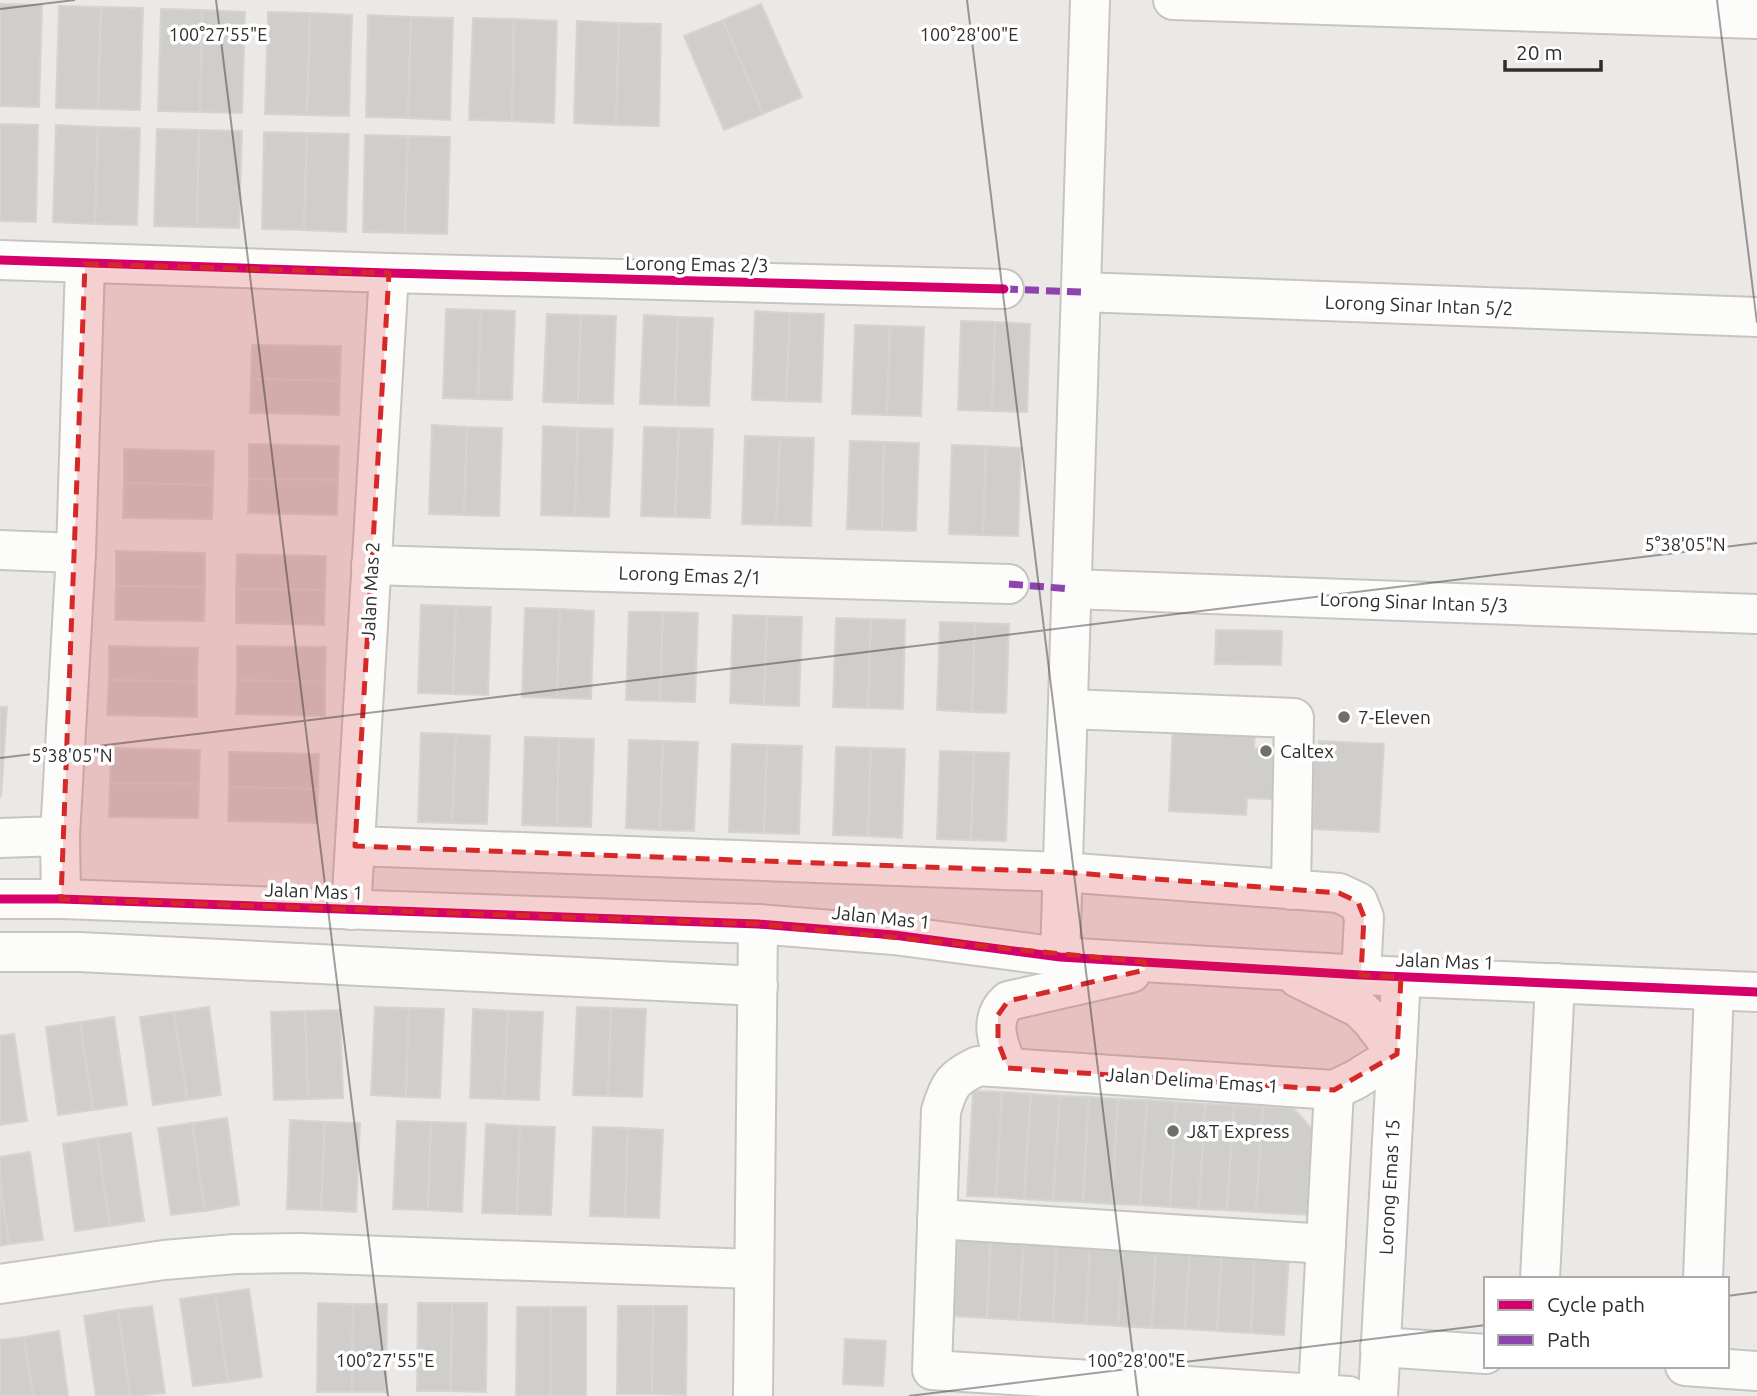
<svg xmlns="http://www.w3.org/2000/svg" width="1757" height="1396" font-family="Ubuntu,sans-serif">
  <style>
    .building { fill: #d0cecb; stroke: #d6d4d1; stroke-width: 2 }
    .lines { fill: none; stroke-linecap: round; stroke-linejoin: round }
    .minor-casing { stroke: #c6c5c4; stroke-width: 42 }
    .minor { stroke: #fcfcfb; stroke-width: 38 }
    .quiet { stroke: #8e44ad; stroke-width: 7; stroke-dasharray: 14 7; stroke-linecap: butt }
    .cycleway-casing { stroke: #fff; stroke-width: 13 }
    .cycleway { stroke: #d6006c; stroke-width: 9 }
    .marked { fill: #d62828; fill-opacity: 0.2; stroke: #d62828; stroke-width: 5; stroke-dasharray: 14 9; stroke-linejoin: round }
    .ticks { fill: none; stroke: #2e2e2e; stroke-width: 2; stroke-opacity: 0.45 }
    .poi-dot { fill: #706f6e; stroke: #fff; stroke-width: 2.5 }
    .labels { text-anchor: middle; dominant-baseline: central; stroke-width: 7; stroke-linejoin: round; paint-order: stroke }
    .street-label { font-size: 19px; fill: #2e2e2e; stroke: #fff }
    .poi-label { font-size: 19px; fill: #2e2e2e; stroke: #fff; text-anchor: start }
    .ticks-label { font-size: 18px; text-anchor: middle; fill: #2e2e2e; stroke: #fff; stroke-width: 7; stroke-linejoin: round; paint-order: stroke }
  </style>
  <rect width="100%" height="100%" fill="#ebe8e5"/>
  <g class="building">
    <path d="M0,4L42,5L39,107L0,106Z"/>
    <path d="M761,4L802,97L763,114L723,20Z"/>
    <path d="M59,6L101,7L98,109L56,108Z"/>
    <path d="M101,7L143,8L140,110L98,109Z"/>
    <path d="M161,9L202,10L200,112L158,111Z"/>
    <path d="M202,10L245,12L242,113L200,112Z"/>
    <path d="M268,12L310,13L307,115L265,114Z"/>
    <path d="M310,13L352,15L349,116L307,115Z"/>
    <path d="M368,15L411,17L408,118L366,117Z"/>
    <path d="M411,17L453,18L450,120L408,118Z"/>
    <path d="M473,18L514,19L512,121L469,120Z"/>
    <path d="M514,19L557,21L554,123L512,121Z"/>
    <path d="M723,20L763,114L724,130L684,36Z"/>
    <path d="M577,21L619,23L616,125L574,123Z"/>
    <path d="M619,23L661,24L659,126L616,125Z"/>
    <path d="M0,124L38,125L36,222L0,221Z"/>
    <path d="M56,125L98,127L95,224L53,222Z"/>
    <path d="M98,127L140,128L137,225L95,224Z"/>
    <path d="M157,129L199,130L197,227L154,226Z"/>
    <path d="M199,130L242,131L239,228L197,227Z"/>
    <path d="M264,132L307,133L304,230L262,229Z"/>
    <path d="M307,133L349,134L346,232L304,230Z"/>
    <path d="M365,135L408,136L405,233L363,232Z"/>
    <path d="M408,136L450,137L447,234L405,233Z"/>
    <path d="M446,309L481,310L478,399L443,398Z"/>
    <path d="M481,310L515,311L512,400L478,399Z"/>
    <path d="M755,311L790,313L786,401L752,400Z"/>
    <path d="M790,313L824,314L821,402L786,401Z"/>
    <path d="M547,314L581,315L578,403L543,402Z"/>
    <path d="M581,315L616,316L613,404L578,403Z"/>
    <path d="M644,315L678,317L675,405L640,404Z"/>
    <path d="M678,317L713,318L709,406L675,405Z"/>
    <path d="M961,321L995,322L992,411L958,410Z"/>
    <path d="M995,322L1030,324L1027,412L992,411Z"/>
    <path d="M855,325L890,326L887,415L852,414Z"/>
    <path d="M890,326L924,327L921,416L887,415Z"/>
    <path d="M252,345L341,346L340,381L251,379Z"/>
    <path d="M251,379L340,381L339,415L250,413Z"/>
    <path d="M432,425L467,427L464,515L429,514Z"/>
    <path d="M543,426L578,428L575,516L541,515Z"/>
    <path d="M467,427L502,428L499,516L464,515Z"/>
    <path d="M644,427L679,428L675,517L641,516Z"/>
    <path d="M578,428L613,429L609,517L575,516Z"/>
    <path d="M679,428L713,429L710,518L675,517Z"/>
    <path d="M745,436L780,437L776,525L742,524Z"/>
    <path d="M780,437L814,438L811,526L776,525Z"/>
    <path d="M850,441L884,442L882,530L847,529Z"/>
    <path d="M884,442L919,443L916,531L882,530Z"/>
    <path d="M249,444L339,446L338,480L249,479Z"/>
    <path d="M952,445L986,446L983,535L949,534Z"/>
    <path d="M986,446L1021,448L1018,536L983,535Z"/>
    <path d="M124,449L214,451L213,485L124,483Z"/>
    <path d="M249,479L338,480L337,515L248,513Z"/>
    <path d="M124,483L213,485L212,519L123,518Z"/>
    <path d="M116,551L205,553V587L116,586Z"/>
    <path d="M237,554L326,556L325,590L236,589Z"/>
    <path d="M116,586L205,587L204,621L115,620Z"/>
    <path d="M236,589L325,590L324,625L236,623Z"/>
    <path d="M421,605L456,606L453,694L418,693Z"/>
    <path d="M456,606L491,607L488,695L453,694Z"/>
    <path d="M525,608L560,609L557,698L522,697Z"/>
    <path d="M560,609L594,611L591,699L557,698Z"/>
    <path d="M629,612H663L660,701L626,700Z"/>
    <path d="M663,612L698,613L695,702L660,701Z"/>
    <path d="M733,615L767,616L764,705L730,703Z"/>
    <path d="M767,616L802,617L799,706L764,705Z"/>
    <path d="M836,618L871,619L868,708L833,707Z"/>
    <path d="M871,619L905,620L903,709L868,708Z"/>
    <path d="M940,622L975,623L972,712L937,710Z"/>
    <path d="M975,623L1009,624L1006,713L972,712Z"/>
    <path d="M1216,630L1282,631L1281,665L1215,664Z"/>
    <path d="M109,646L198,648L197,682L109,680Z"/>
    <path d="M237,646L326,647L325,682L237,680Z"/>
    <path d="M109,680L197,682V717L107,715Z"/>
    <path d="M237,680L325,682V716L236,714Z"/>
    <path d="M0,707H7L1,796H0Z"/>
    <path d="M1173,722L1255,726L1254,748L1319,751V741L1384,744L1379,832L1312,829L1314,801L1247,798L1246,815L1169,811Z"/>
    <path d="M421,733L456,734L452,823L418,822Z"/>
    <path d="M456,734L490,736L487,824L452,823Z"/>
    <path d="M525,737L559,738L557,826L522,825Z"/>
    <path d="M559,738L594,739L591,827L557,826Z"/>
    <path d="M629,740L663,741L660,830L626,828Z"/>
    <path d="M663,741L698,742L694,831L660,830Z"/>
    <path d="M732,744L767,745L764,833L729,832Z"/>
    <path d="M767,745L802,746L799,834L764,833Z"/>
    <path d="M836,747L871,748L868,836L833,835Z"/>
    <path d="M111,748L200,750L199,784L110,783Z"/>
    <path d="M871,748L905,749L902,838L868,836Z"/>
    <path d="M940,751L974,752L971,840L937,839Z"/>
    <path d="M229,752L319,754L318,789L229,787Z"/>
    <path d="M974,752L1009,753L1006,841L971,840Z"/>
    <path d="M110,783L199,784L198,818L109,817Z"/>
    <path d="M229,787L318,789L317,823L228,821Z"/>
    <path d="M209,1007L221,1095L187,1100L174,1012Z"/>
    <path d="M375,1007L409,1008L406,1097L371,1095Z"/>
    <path d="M577,1007L611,1008L608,1096L573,1095Z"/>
    <path d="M409,1008L444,1009L440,1098L406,1097Z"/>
    <path d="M611,1008L646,1009L642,1097L608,1096Z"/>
    <path d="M473,1009L508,1011L504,1099L470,1098Z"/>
    <path d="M340,1010L343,1098L308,1099L305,1011Z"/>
    <path d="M305,1011L308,1099L274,1100L271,1012Z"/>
    <path d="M508,1011L543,1012L539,1100L504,1099Z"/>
    <path d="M174,1012L187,1100L153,1105L140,1017Z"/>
    <path d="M114,1017L127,1105L93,1110L80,1022Z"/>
    <path d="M80,1022L93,1110L58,1115L46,1027Z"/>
    <path d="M14,1034L27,1121L0,1125V1036Z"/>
    <path d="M973,1091L1002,1092L996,1197L967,1196Z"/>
    <path d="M1002,1092L1031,1094L1024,1199L996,1197Z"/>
    <path d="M1031,1094L1060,1096L1053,1201L1024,1199Z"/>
    <path d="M1060,1096L1089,1097L1083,1202L1053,1201Z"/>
    <path d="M1089,1097L1118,1099L1112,1204L1083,1202Z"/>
    <path d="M1118,1099L1147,1100L1140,1205L1112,1204Z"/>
    <path d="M1147,1100L1176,1102L1170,1207L1140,1205Z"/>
    <path d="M1176,1102L1205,1104L1199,1209L1170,1207Z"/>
    <path d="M1205,1104L1234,1105L1227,1210L1199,1209Z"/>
    <path d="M1234,1105L1263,1107L1256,1212L1227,1210Z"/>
    <path d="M1263,1107L1293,1108L1318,1135L1313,1215L1256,1212Z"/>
    <path d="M227,1118L239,1205L205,1211L192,1123Z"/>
    <path d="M290,1120L325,1122L321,1210L287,1209Z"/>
    <path d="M397,1121L431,1122L428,1210L393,1209Z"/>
    <path d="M325,1122L360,1123L356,1212L321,1210Z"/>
    <path d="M431,1122L466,1123L462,1212L428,1210Z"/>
    <path d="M192,1123L205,1211L171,1215L158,1128Z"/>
    <path d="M486,1124L520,1126L517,1214L482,1213Z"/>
    <path d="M520,1126L555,1127L551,1215L517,1214Z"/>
    <path d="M593,1127L628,1128L625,1217L590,1216Z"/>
    <path d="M628,1128L663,1130L659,1218L625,1217Z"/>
    <path d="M131,1133L144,1221L110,1226L97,1138Z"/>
    <path d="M97,1138L110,1226L75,1231L63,1144Z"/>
    <path d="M30,1152L43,1240L9,1244L0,1182V1157Z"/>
    <path d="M0,1182L9,1244L0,1246Z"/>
    <path d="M958,1236L991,1238L987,1318L953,1316Z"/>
    <path d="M991,1238L1024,1240L1019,1320L987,1318Z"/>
    <path d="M1024,1240L1057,1242L1053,1322L1019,1320Z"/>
    <path d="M1057,1242L1090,1244L1086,1324L1053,1322Z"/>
    <path d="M1090,1244L1123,1246L1118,1326L1086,1324Z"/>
    <path d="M1123,1246L1156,1248L1152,1328L1118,1326Z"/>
    <path d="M1156,1248L1190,1250L1185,1329L1152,1328Z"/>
    <path d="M1190,1250L1222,1251L1217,1331L1185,1329Z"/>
    <path d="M1222,1251L1255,1253L1251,1333L1217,1331Z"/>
    <path d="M1255,1253L1289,1255L1284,1335L1251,1333Z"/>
    <path d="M249,1289L262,1377L228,1382L215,1294Z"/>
    <path d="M215,1294L228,1382L193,1386L180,1299Z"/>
    <path d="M318,1303L353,1304L352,1392H317Z"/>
    <path d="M418,1303H452L451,1391H417Z"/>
    <path d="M452,1303H487L486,1392L451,1391Z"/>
    <path d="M353,1304H387L386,1392H352Z"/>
    <path d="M152,1306L165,1393L130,1396L118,1310Z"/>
    <path d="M618,1306H653L652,1394H617Z"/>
    <path d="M653,1306H687L686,1395L652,1394Z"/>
    <path d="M517,1307H551V1396L516,1395Z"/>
    <rect x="551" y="1307" width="35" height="89"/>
    <path d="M118,1310L130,1396H96L84,1316Z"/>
    <path d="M59,1331L68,1396H33L24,1337Z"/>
    <path d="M24,1337L33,1396H0V1340Z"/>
    <path d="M845,1339L886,1341L883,1386L843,1384Z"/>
  </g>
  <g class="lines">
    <defs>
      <g id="minor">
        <path d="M1173,0L1757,19"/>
        <path d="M0,260L389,273L1004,289"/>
        <path d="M1081,292L1757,317"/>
        <path d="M0,550L76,553"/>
        <path d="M371,565L1009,584"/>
        <path d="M1071,589L1757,614"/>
        <path d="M1068,709L1294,718L1291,890"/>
        <path d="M0,838L60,836"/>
        <path d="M355,846L1062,872L1339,893L1358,902L1364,917L1361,975"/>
        <path d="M0,899H61L758,924L894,935L1060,957L1361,975L1757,992"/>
        <path d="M61,899L60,836L76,553L85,264"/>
        <path d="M351,910L389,273"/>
        <path d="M0,952H79L758,986"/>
        <path d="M1060,957L1090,0"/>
        <path d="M1298,978L1359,1008L1371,1020L1397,1054"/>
        <path d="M1008,1068C999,1046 987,1020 1008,1001L1131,973"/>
        <path d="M937,1219L1326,1244"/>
        <path d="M1540,1279L1555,983"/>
        <path d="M1703,1279L1714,990"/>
        <path d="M0,1284L164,1260L235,1254L299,1253L754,1269"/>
        <path d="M1380,1347L1486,1354"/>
        <path d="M1685,1366L1757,1371"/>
        <path d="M1318,1394L1334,1090"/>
        <path d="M753,1396L758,924"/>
        <path d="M1349,1396L932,1370L941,1111C949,1084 953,1078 978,1066L1334,1090L1355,1080L1397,1054"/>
        <path d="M1378,1396L1401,977"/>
      </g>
    </defs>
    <use href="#minor" class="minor-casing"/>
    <use href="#minor" class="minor"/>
    <g class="quiet">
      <path d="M1004,289L1081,292"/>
      <path d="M1009,584L1071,589"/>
    </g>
    <defs>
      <g id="cycleway">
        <path d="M0,260L389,273L1004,289"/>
        <path d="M0,899H61L758,924L894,935L1060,957L1361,975L1757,992"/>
      </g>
    </defs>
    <use href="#cycleway" class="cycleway-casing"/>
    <use href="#cycleway" class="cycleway"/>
  </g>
  <path class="marked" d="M85,264L389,273L355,846L1062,872L1339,893L1358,902L1364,917L1361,975L1401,977L1397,1054L1334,1090L1008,1068L998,1042V1015L1008,1001L1145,970L1144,962L758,924L61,899Z"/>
  <path class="ticks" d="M216,0L388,1396M967,0L1138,1396M1717,0L1757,323M0,9L75,0M0,758L1757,543M1727,1296L1757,1292M909,1396L1486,1325"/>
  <g class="poi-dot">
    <circle cx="1344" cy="717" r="7"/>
    <circle cx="1266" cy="751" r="7"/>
    <circle cx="1173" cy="1131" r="7"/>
  </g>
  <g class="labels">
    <g class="street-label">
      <text transform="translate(697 264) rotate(1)">Lorong Emas 2/3</text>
      <text transform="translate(1419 305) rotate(2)">Lorong Sinar Intan 5/2</text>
      <text transform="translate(690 575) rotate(2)">Lorong Emas 2/1</text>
      <text transform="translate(370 591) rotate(-87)">Jalan Mas 2</text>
      <text transform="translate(1414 602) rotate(2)">Lorong Sinar Intan 5/3</text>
      <text transform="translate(314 891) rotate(2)">Jalan Mas 1</text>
      <text transform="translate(881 917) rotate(6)">Jalan Mas 1</text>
      <text transform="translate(1445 961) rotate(2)">Jalan Mas 1</text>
      <text transform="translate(1192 1080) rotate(4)">Jalan Delima Emas 1</text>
      <text transform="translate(1389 1187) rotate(-87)">Lorong Emas 15</text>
    </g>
    <g class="poi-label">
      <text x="1358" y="717">7-Eleven</text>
      <text x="1280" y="751">Caltex</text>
      <text x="1187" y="1131">J&amp;T Express</text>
    </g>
  </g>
  <g class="ticks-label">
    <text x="218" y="41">100°27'55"E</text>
    <text x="969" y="41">100°28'00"E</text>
    <text x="1685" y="551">5°38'05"N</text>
    <text x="72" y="762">5°38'05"N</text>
    <text x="385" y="1367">100°27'55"E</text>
    <text x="1136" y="1367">100°28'00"E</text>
  </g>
  <rect x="1484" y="1277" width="245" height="91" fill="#ffffff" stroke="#ababab" stroke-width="2"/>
  <rect x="1498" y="1300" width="35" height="10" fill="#d6006c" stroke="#ababab" stroke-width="2"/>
  <text x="1547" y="1312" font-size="21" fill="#2e2e2e">Cycle path</text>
  <rect x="1498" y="1335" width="35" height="10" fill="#8e44ad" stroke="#ababab" stroke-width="2"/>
  <text x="1547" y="1347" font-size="21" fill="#2e2e2e">Path</text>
  <path d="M1505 60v10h96v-10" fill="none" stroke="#2e2e2e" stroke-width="3.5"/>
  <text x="1516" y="60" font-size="21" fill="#2e2e2e" stroke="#ffffff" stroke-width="5" paint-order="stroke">20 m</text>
</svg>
